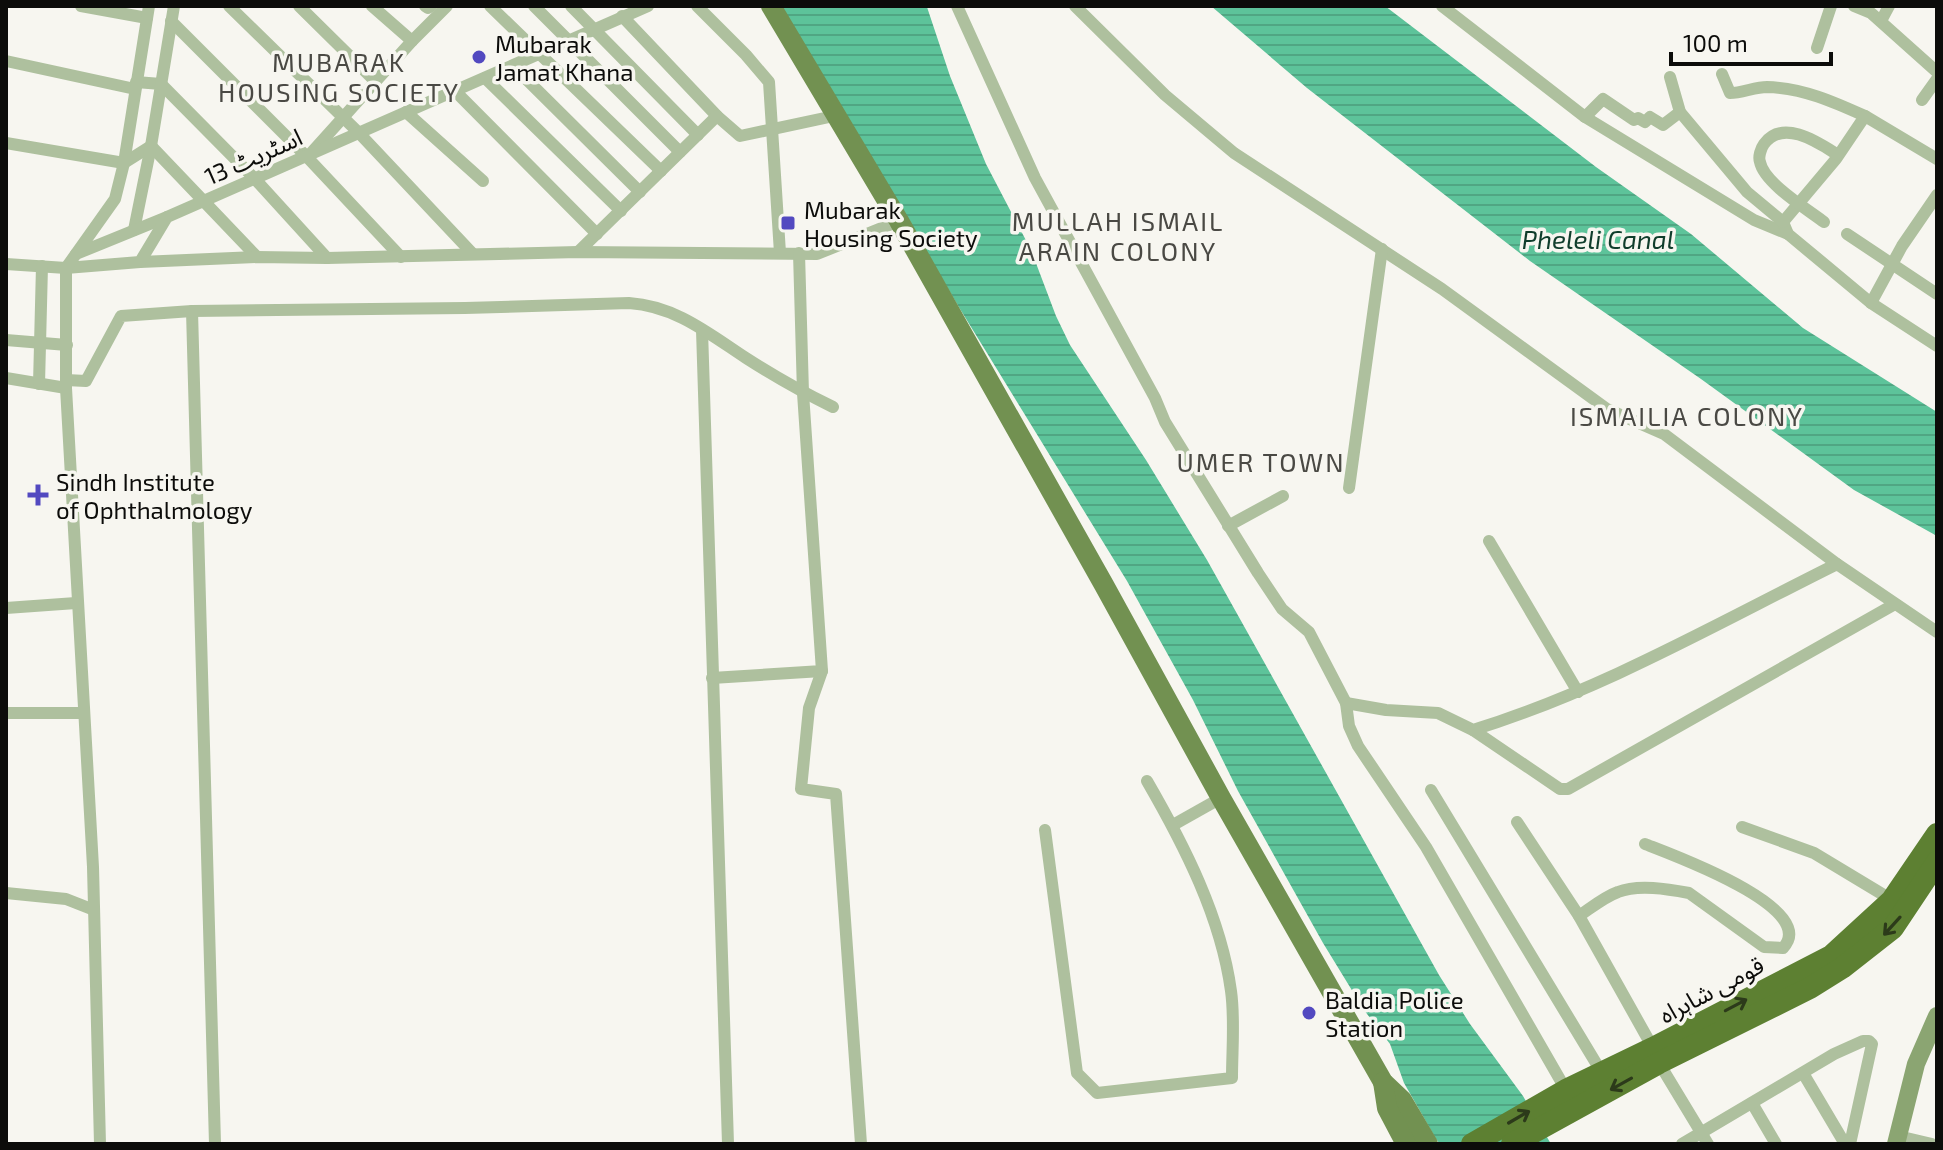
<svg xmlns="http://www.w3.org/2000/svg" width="1943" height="1150" font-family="'Exo 2','Noto Sans Arabic',sans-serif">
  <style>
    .water { fill: url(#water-rules) }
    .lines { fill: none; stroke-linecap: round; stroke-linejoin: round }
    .street { stroke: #aec09e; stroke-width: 12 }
    .secondary { stroke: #8ba572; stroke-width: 18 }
    .primary { stroke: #729151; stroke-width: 20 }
    .highway { stroke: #5d8032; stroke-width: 22 }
    .oneway { stroke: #2c3a1a }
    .poi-dot { fill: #5249c0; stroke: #f7f6f0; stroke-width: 3 }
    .labels { text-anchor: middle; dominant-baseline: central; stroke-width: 7; stroke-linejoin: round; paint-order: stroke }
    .poi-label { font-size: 24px; fill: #0c0c0a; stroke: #f7f6f0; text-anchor: start }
    .street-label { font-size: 24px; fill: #0c0c0a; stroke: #f7f6f0 }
    .neighbourhood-label { font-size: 26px; letter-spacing: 2px; fill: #4a4944; stroke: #f7f6f0 }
    .water-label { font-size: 26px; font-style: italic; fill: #103d2c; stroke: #f7f6f0 }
  </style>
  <defs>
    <pattern id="water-rules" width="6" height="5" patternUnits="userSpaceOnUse" patternTransform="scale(2)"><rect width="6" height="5" fill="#5dc39a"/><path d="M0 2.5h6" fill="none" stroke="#50a683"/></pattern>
  </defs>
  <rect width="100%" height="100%" fill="#f7f6f0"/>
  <g class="water">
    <path d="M781,6L927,7L950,76L986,164L1031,250L1056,316L1070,345L1146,460L1207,560L1439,975L1470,1024L1523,1096L1551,1144H1440L1436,1139L1404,1083L1390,1044L1364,1010L1323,943L1238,791L1193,700L1127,581L960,309Z"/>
    <path d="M1211,6H1385L1596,167L1691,234L1803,328L1937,412V536L1854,490L1701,379L1530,261L1307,88Z"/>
  </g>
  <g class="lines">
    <g class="street">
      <path d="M81,6L147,18"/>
      <path d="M229,6L359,133L473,254"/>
      <path d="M299,6L376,82"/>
      <path d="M372,6L412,41"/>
      <path d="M425,6L428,8L431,6"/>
      <path d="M490,6L661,171"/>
      <path d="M534,6L680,152"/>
      <path d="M571,6L698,135"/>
      <path d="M697,6L746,55L769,82L780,253"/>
      <path d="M957,6L1035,178L1155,398L1165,422L1258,573L1282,609L1309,632L1346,703L1349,726L1358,746L1426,847L1566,1090"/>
      <path d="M1075,6L1165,95L1234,153L1442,289L1607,409L1664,434L1837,564"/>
      <path d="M1442,6L1585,117L1754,220L1788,234"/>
      <path d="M1854,6L1871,13L1937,72"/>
      <path d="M622,16L717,116L740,136L834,116"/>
      <path d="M171,21L307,157L401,257"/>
      <path d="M1881,21L1889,6"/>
      <path d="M1817,48L1831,6"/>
      <path d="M6,61L135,89"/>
      <path d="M514,67L640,192"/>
      <path d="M1722,74L1730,93C1742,93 1755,87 1767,87C1803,88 1834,102 1865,116"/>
      <path d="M1670,77L1680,112L1747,192L1783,222L1788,234L1871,303L1937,346"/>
      <path d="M485,78L621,211"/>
      <path d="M136,82L161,84L255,179L327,258"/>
      <path d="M455,91L597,234"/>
      <path d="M1922,100L1937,79"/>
      <path d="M406,112L483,181"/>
      <path d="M1585,117L1603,99L1634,120L1638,118L1645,122L1650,117L1663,125L1680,112"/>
      <path d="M6,143L124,163L151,146L257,257"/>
      <path d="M312,152L412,41L447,6"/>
      <path d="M1783,222L1836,159L1865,116L1937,159"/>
      <path d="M1824,222C1807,209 1764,183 1760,162C1758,157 1761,148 1764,144C1783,118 1819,143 1838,155"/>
      <path d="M134,230L151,146L174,6"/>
      <path d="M1847,234L1937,294"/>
      <path d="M578,252L717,116"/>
      <path d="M76,254L167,217"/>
      <path d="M140,262L257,257L327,258L578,252L817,254L899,221"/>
      <path d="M6,264L66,268L140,262L167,217L648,6"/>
      <path d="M1871,303L1902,246L1937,195"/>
      <path d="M192,311L215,1144"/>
      <path d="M702,330L728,1144"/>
      <path d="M6,340L67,345"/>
      <path d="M6,378L66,388"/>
      <path d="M66,380L86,381L121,316L192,311L465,308L629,303C675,306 708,333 746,358C774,376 802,392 833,407"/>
      <path d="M39,384L42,266"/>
      <path d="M1349,488L1382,249"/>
      <path d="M1228,526L1283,496"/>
      <path d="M1489,541L1578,692"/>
      <path d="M6,608L76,603"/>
      <path d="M822,671L809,708L801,789L836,794L861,1144"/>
      <path d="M712,678L822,671L803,393L799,253"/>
      <path d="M1346,703L1386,710L1438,713L1473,730C1600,691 1718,623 1837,564L1937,632"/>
      <path d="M6,713H83"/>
      <path d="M1473,730L1560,789H1568L1895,604"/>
      <path d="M1431,790L1602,1073"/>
      <path d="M1517,822L1579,916L1653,1048"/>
      <path d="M1173,825L1221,798"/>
      <path d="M1742,827L1814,853L1892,900"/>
      <path d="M1045,830L1077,1073L1097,1093L1232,1078C1232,1050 1235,1019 1231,991C1221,917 1184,845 1147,781"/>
      <path d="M6,893L66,899L94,910"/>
      <path d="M1579,916C1591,908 1604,897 1618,892C1638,884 1668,889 1689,893L1764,947L1783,948C1821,908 1670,854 1645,844"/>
      <path d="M1659,1063L1708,1144"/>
      <path d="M1803,1073L1845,1144"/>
      <path d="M1752,1103L1776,1144"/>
      <path d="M1898,1136L1932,1144"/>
      <path d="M100,1144L93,867L66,388V268L115,199L124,163L149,6"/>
      <path d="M1682,1144L1834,1054L1863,1041H1869L1872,1044L1850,1144"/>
    </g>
    <path class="secondary" d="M1896,1144L1916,1064L1937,1016"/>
    <g class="primary">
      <path d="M771,6L899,221L1104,585L1221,798L1383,1082L1402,1100L1428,1144"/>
      <path d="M1383,1082L1387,1108L1406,1144"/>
    </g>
    <g class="highway">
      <path d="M1472,1144L1566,1090L1653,1048L1831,956L1892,900L1937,834"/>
      <path d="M1512,1144L1659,1063L1810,988L1842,968L1893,928L1937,862"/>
    </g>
  </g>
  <defs><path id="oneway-shaft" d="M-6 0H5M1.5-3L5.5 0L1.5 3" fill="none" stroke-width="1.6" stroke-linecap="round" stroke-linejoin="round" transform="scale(2)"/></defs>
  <g class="oneway">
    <use href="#oneway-shaft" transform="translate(1892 926) rotate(132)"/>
    <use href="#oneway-shaft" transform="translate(1736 1005) rotate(-28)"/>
    <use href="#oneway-shaft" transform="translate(1621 1084) rotate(151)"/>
    <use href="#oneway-shaft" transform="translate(1519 1117) rotate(-30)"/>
  </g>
  <g class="poi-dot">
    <circle cx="479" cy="57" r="8"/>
    <rect x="780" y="215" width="16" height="16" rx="4"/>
    <path d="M34 483h8v8h8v8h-8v8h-8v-8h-8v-8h8z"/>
    <circle cx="1309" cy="1013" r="8"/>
  </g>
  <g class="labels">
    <g class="poi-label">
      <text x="495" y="43">Mubarak<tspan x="495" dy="28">Jamat Khana</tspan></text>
      <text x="804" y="209">Mubarak<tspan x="804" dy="28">Housing Society</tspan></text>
      <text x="56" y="481">Sindh Institute<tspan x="56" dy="28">of Ophthalmology</tspan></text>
      <text x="1325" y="999">Baldia Police<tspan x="1325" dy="28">Station</tspan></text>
    </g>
    <g class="street-label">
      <text transform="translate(253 156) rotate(-24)">اسٹریٹ 13</text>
      <text transform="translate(1711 989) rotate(-28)">قومی شاہراہ</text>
    </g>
    <g class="neighbourhood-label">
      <text x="339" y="61">MUBARAK<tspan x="339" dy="30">HOUSING SOCIETY</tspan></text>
      <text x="1118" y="220">MULLAH ISMAIL<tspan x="1118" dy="30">ARAIN COLONY</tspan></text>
      <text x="1687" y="415">ISMAILIA COLONY</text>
      <text x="1261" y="461">UMER TOWN</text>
    </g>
    <g class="water-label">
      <text x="1598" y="238">Pheleli Canal</text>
    </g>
  </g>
  <rect width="1943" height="1150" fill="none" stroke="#0c0c0a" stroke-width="16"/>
  <path d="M1671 52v12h160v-12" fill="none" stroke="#0c0c0a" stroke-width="4"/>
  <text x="1683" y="52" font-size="24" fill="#0c0c0a" stroke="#f7f6f0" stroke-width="6" paint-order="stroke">100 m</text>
</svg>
